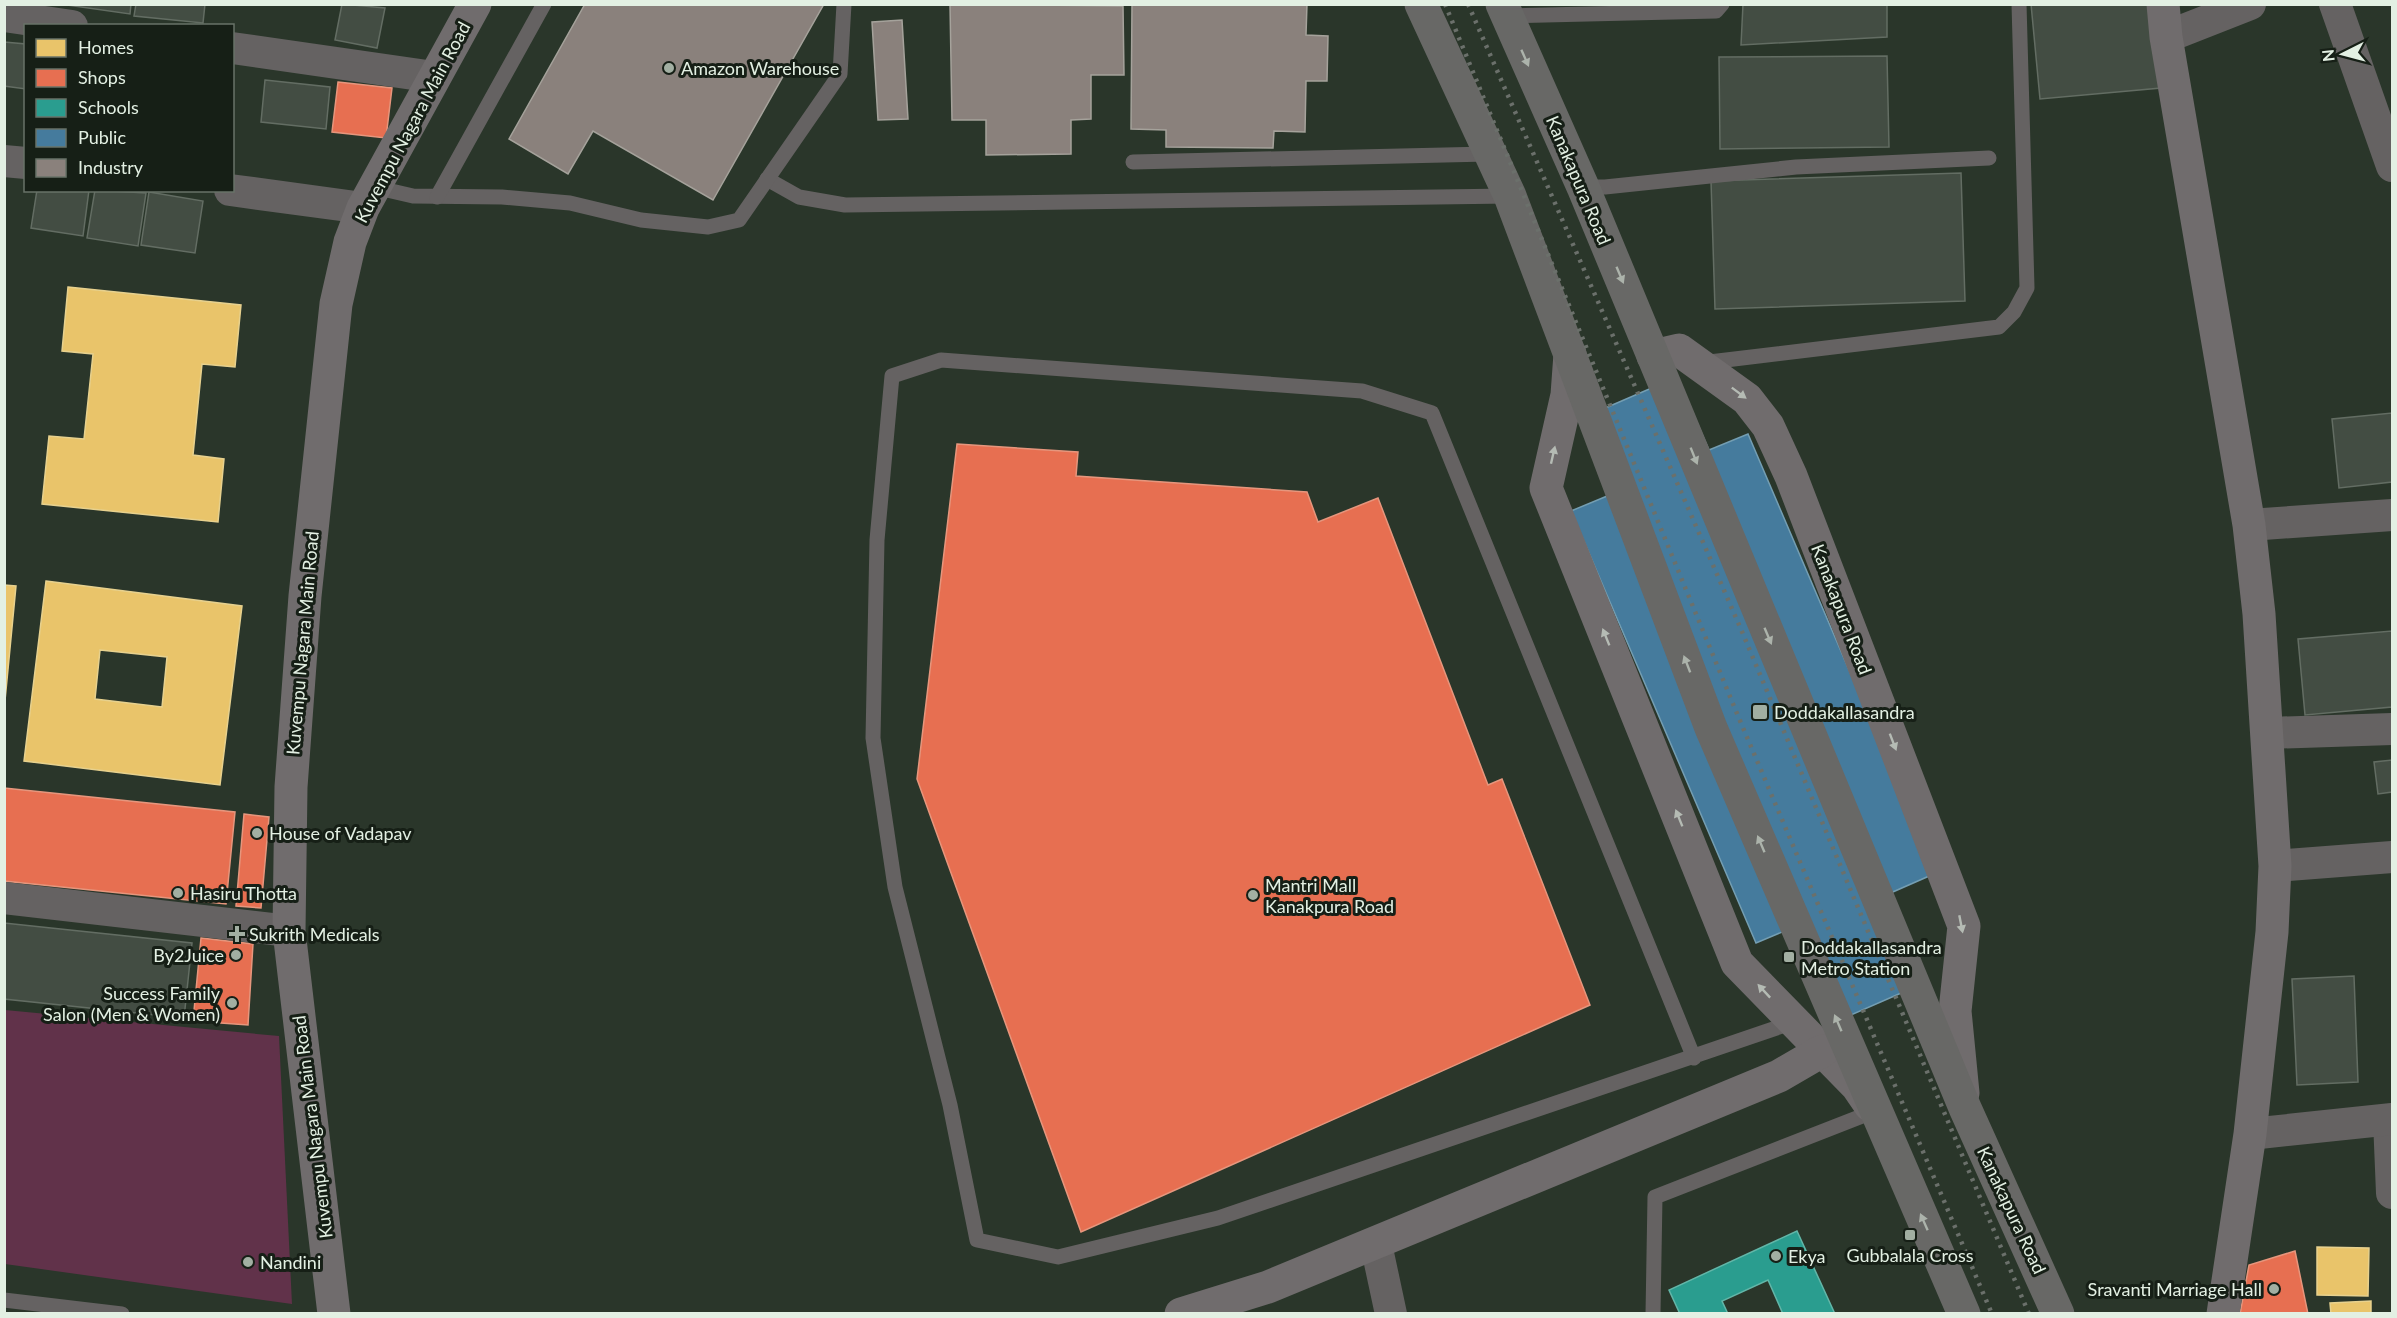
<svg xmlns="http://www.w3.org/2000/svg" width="2397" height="1318" font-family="Lato,sans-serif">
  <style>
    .green { fill: #61324a }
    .homes { fill: #e9c46a; stroke: #e7d18e; stroke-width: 1.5; fill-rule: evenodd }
    .shops { fill: #e76f51; stroke: #e6967d; stroke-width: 1.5 }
    .schools { fill: #2a9d8f; stroke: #62b6a8; stroke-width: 1.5 }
    .public { fill: #457b9d; stroke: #749eb2; stroke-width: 1.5 }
    .industry { fill: #8a817c; stroke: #a5a29b; stroke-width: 1.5 }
    .building { fill: #434d43; stroke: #636d63; stroke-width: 1.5 }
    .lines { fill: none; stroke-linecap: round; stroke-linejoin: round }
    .lane { stroke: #656262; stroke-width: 15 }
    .street { stroke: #656262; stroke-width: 32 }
    .secondary { stroke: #706c6d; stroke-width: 33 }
    .highway { stroke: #686866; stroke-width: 33 }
    .rail { stroke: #6b706b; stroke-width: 4.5; stroke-dasharray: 3 6; stroke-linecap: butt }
    .oneway { fill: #acb3ab }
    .oneway2 { fill: #b5bbb4 }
    .poi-dot { fill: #a2afa2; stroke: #161f16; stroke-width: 2 }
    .labels { text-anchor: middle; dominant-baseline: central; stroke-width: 6; stroke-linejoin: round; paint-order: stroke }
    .poi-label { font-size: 18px; fill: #e3f0e3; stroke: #161f16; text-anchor: start }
    .street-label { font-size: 18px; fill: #e3f0e3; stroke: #161f16 }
  </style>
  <rect width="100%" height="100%" fill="#2a362a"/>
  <path class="green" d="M5,1010L279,1036L292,1304L5,1264Z"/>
  <g class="homes">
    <path d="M68,287L241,305L235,367L202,364L193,455L224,459L218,522L42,504L49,436L84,439L93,354L62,351Z"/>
    <path d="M46,581L242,606L220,785L24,761ZM100,650L167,657L162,707L95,699Z"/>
    <path d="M4,585L16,586L4,711Z"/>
    <path d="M2317,1247L2369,1248L2368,1296L2317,1295Z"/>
    <path d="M2371,1301V1314H2331L2330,1303Z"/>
  </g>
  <g class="shops">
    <path d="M338,82L392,88L386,138L332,132Z"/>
    <path d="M957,444L1078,452L1076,476L1307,492L1318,522L1378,498L1488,785L1502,779L1590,1005L1081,1232L917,779Z"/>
    <path d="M4,788L235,812L226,904L4,881Z"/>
    <path d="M244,814L269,817L261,908L236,906Z"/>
    <path d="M201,938L253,944L248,1025L193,1021Z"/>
    <path d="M2295,1251L2308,1314H2240L2249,1265Z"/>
  </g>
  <path class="schools" d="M1797,1231L1835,1314H1783L1768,1280L1722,1301L1728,1314H1680L1669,1290Z"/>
  <path class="public" d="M1677,377L1709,450L1748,434L1936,873L1886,895L1924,983L1828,1025L1787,930L1756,943L1571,511L1612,494L1580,419Z"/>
  <g class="industry">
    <path d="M585,4H824L713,200L593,131L568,174L509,139Z"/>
    <path d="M950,4L1123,6L1124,75H1091V119L1071,120V154L986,155V120H952Z"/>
    <path d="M1132,4H1307L1306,35L1328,36L1327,81H1306L1305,132L1274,131L1273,148L1166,147V130L1131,129Z"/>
    <path d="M902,20L908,119L878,120L872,22Z"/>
  </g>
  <g class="building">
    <path d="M60,4H131L130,14Z"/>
    <path d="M136,4H205L203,23L134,16Z"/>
    <path d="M342,4L385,8L377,48L335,40Z"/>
    <path d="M1743,4H1887V37L1741,45Z"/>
    <path d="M2031,4H2153L2161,88L2040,99Z"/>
    <path d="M4,42L26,44V89L4,86Z"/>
    <path d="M1887,56L1889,147L1720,149L1719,57Z"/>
    <path d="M265,80L330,87L326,129L261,122Z"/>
    <path d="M1961,173L1965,301L1715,309L1711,181Z"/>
    <path d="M37,190H89L83,236L31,228Z"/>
    <path d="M95,190L146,193L138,246L87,238Z"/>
    <path d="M149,192L203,201L195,253L141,245Z"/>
    <path d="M2392,413V482L2339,488L2332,419Z"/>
    <path d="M2392,631V707L2305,715L2298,639Z"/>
    <path d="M2392,760V792L2378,794L2374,762Z"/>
    <path d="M4,923L192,943L184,1018L4,999Z"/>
    <path d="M2354,976L2358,1082L2297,1085L2292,979Z"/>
  </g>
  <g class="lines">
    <g class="lane">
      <path d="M1507,16L1716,11L1722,4"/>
      <path d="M1133,162L1488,154"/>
      <path d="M767,179L799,197L845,205L1510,196"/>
      <path d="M374,187L413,196L502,197L570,203L641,220L708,227L739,220L840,74L844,4"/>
      <path d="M1583,187H1605L1796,167L1989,158"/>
      <path d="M437,197L544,4"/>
      <path d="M1701,363L1999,327L2014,312L2027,288L2019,4"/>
      <path d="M1694,1058L1432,413L1362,391L941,360L892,376L877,540L873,738L895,887L950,1105L977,1240L1058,1257L1218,1218L1794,1022"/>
      <path d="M4,1300L122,1314"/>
      <path d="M1653,1314L1655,1197L1875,1111"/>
    </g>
    <g class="street">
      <path d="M2335,4L2392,166"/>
      <path d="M4,16L72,26"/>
      <path d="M2166,37L2250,4"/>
      <path d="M232,48L434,77"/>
      <path d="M4,161L26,163"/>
      <path d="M230,190L363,208"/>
      <path d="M2249,525L2392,515"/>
      <path d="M2267,733L2392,729"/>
      <path d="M2275,866L2392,857"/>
      <path d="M4,898L289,931"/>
      <path d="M2389,1120L2392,1193"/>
      <path d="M2250,1134L2392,1119"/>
      <path d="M1376,1244L1391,1314"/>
    </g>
    <g class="secondary">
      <path d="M2163,4L2166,37L2249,525L2259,614L2275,866L2272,932L2250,1134L2223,1314"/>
      <path d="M1570,354L1567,395L1546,488L1737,963L1857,1086L1870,1105"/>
      <path d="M1653,356L1679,350L1747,399L1768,426L1791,476L1964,926L1955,1011L1963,1093"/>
      <path d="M334,1314L289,931L291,787L305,596L336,304L350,242L363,208L475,4"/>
      <path d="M1181,1314L1268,1287L1779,1076L1822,1051"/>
    </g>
    <g class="highway">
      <path d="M1421,4L1510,196L1711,728L1964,1314"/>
      <path d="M1502,4L1583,187L1965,1108L2058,1314"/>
    </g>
    <g class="rail">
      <path d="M1445,4L1738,716L1992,1314"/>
      <path d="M1468,4L1740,627L2029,1314"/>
    </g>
  </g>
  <defs><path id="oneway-solid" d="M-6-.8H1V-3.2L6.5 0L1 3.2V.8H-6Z" transform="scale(1.5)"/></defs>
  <g class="oneway">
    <use href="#oneway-solid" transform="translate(1525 58) rotate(66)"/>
    <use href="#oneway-solid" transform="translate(1620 275) rotate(67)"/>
    <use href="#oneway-solid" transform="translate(1694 456) rotate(68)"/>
    <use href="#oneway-solid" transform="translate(1768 636) rotate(67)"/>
    <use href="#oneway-solid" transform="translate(1687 664) rotate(-111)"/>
    <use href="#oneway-solid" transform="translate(1761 844) rotate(-113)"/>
    <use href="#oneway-solid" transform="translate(1838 1023) rotate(-113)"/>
    <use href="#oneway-solid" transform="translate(1924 1222) rotate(-114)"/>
  </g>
  <g class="oneway2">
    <use href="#oneway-solid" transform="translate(1739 393) rotate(37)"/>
    <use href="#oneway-solid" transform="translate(1553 455) rotate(-77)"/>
    <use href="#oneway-solid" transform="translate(1606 637) rotate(-112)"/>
    <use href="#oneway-solid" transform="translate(1893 742) rotate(69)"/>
    <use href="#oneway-solid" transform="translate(1679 818) rotate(-112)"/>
    <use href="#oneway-solid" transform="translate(1961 924) rotate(79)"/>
    <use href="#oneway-solid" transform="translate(1764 991) rotate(-133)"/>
  </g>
  <g class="poi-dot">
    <circle cx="669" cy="68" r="6"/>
    <rect x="1752" y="704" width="16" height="16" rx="3"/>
    <circle cx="257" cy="833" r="6"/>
    <circle cx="178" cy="893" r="6"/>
    <circle cx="1253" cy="895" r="6"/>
    <path d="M234 925h6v6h6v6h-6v6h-6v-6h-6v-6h6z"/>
    <circle cx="236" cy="955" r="6"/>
    <rect x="1783" y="951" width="12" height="12" rx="3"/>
    <circle cx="232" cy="1003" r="6"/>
    <rect x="1904" y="1229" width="12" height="12" rx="3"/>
    <circle cx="1776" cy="1256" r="6"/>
    <circle cx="248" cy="1262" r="6"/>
    <circle cx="2274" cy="1289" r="6"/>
  </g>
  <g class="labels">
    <g class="poi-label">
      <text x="681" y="68">Amazon Warehouse</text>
      <text x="1774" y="712">Doddakallasandra</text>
      <text x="269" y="833">House of Vadapav</text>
      <text x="1265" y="885">Mantri Mall<tspan x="1265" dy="21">Kanakpura Road</tspan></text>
      <text x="190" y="893">Hasiru Thotta</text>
      <text x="249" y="934">Sukrith Medicals</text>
      <text x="1801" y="947">Doddakallasandra<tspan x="1801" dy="21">Metro Station</tspan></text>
      <text x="224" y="955" text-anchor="end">By2Juice</text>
      <text x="220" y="993" text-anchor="end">Success Family<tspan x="220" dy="21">Salon (Men &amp; Women)</tspan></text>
      <text x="1910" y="1255" text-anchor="middle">Gubbalala Cross</text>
      <text x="1788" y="1256">Ekya</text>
      <text x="260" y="1262">Nandini</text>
      <text x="2262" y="1289" text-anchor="end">Sravanti Marriage Hall</text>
    </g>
    <g class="street-label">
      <text transform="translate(412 122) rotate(-62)">Kuvempu Nagara Main Road</text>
      <text transform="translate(1579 180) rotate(67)">Kanakapura Road</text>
      <text transform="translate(1842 609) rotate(69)">Kanakapura Road</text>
      <text transform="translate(302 643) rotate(-85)">Kuvempu Nagara Main Road</text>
      <text transform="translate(312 1127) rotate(-97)">Kuvempu Nagara Main Road</text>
      <text transform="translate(2012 1210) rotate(65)">Kanakapura Road</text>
    </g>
  </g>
  <rect width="2397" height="1318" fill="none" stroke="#e3f0e3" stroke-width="12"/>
  <rect x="24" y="24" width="210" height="168" fill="#161f16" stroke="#687368" stroke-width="1.5"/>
  <rect x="36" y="39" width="30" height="18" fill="#e9c46a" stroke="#687368" stroke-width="1.5"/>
  <text x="78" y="54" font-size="18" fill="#e3f0e3">Homes</text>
  <rect x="36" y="69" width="30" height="18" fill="#e76f51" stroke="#687368" stroke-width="1.5"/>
  <text x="78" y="84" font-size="18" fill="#e3f0e3">Shops</text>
  <rect x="36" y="99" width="30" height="18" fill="#2a9d8f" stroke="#687368" stroke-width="1.5"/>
  <text x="78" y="114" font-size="18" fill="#e3f0e3">Schools</text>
  <rect x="36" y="129" width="30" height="18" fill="#457b9d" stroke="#687368" stroke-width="1.5"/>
  <text x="78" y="144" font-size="18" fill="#e3f0e3">Public</text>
  <rect x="36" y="159" width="30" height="18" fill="#8a817c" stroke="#687368" stroke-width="1.5"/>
  <text x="78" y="174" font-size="18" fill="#e3f0e3">Industry</text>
  <g transform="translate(2343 54) rotate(264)" stroke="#161f16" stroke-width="4.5" paint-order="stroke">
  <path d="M0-4.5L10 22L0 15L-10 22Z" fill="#e3f0e3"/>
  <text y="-9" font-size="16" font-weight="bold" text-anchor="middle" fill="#e3f0e3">N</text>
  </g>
</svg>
